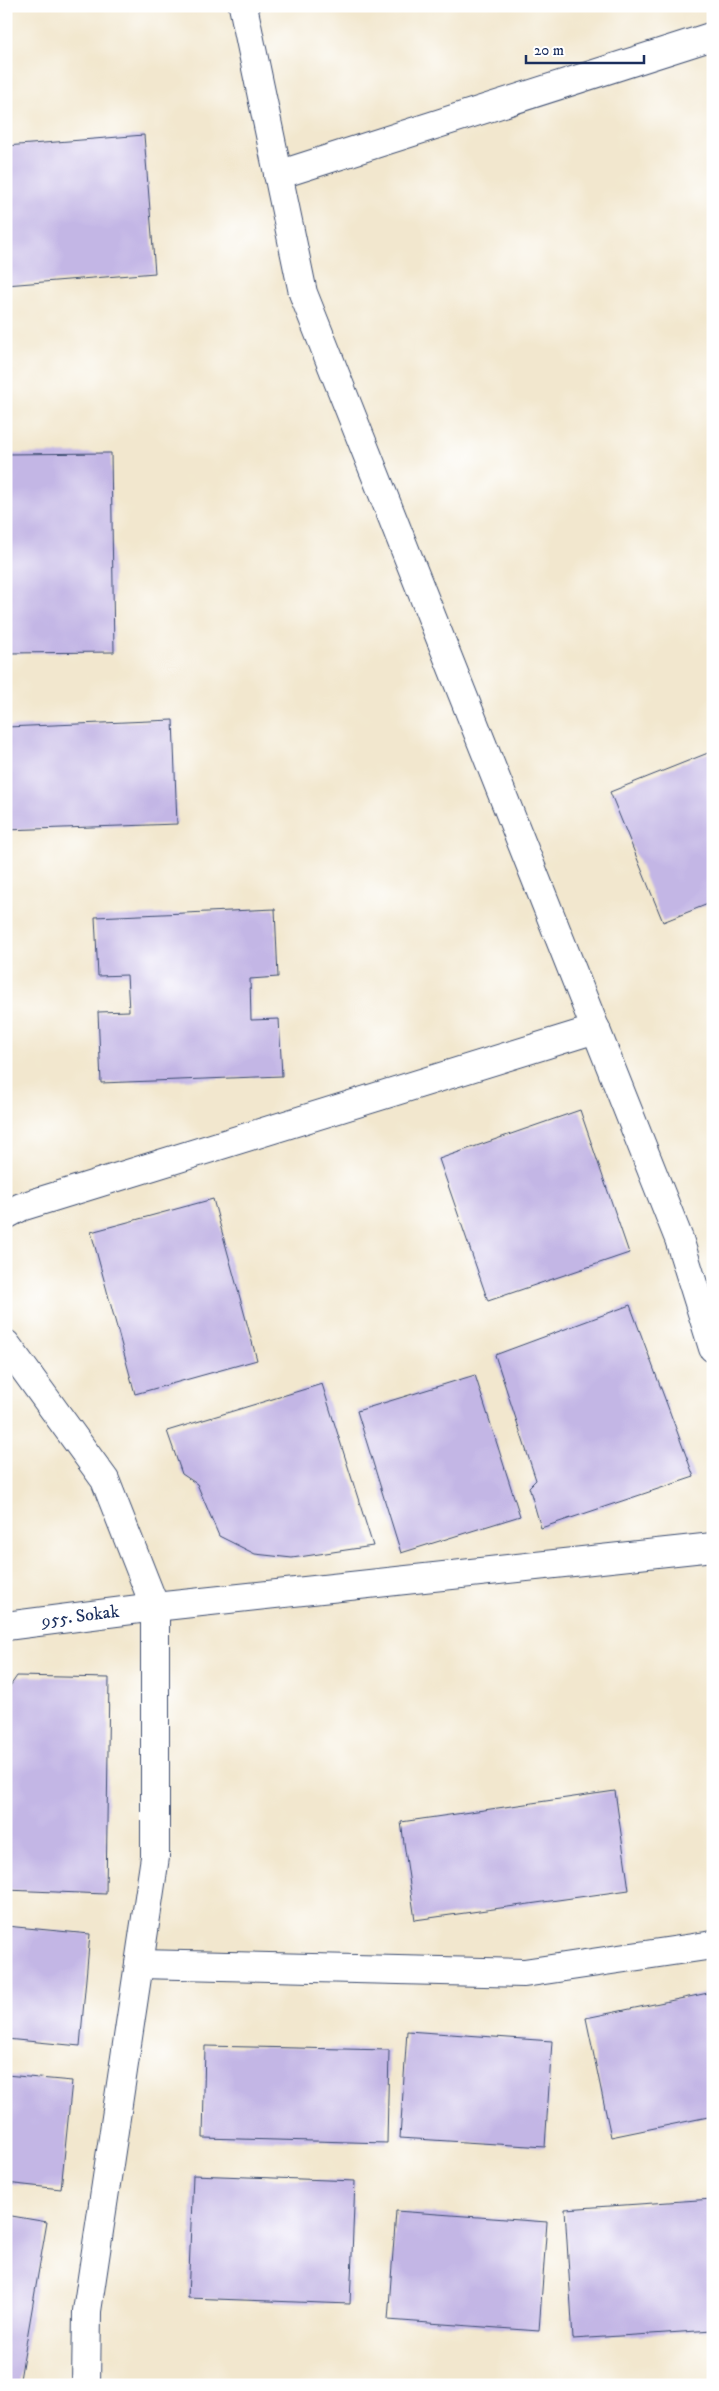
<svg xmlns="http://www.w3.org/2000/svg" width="719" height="2391" font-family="'IM FELL DW Pica',serif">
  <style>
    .building { fill: #c3b6e5 }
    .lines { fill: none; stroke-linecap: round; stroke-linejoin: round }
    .street-casing { stroke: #3b4b6f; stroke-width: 30 }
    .street { stroke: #fff; stroke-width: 28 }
    .labels { text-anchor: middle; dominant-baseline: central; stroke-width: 4; stroke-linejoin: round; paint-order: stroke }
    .street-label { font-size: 18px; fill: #1b2f5e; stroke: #fff }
  </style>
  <rect width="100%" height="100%" fill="#fff"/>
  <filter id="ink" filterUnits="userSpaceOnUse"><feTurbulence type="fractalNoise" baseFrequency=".02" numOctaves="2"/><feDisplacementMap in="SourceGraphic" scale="10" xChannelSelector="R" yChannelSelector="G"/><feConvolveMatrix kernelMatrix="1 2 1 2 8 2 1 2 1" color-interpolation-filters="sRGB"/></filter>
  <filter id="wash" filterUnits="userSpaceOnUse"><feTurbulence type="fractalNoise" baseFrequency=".0096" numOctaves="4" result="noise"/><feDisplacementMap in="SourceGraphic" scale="20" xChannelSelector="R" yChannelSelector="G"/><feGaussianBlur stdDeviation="1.12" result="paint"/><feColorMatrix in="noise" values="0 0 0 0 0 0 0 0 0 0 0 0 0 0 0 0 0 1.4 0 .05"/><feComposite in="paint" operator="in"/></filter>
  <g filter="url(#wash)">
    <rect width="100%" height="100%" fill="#f2e7ce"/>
    <g id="blocks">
      <g class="building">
        <path d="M144,135L155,273L6,285V146Z"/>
        <path d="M111,453L114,652L6,653V454Z"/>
        <path d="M173,720L177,824L6,830V727Z"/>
        <path d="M713,751V902L663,922L610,792Z"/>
        <path d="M275,909L278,977L250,979L251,1020L279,1019L282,1076L101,1083L98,1012L129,1011L127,975L98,976L95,917Z"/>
        <path d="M580,1110L629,1253L488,1301L439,1159Z"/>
        <path d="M213,1199L257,1360L135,1394L91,1232Z"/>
        <path d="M630,1305L694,1477L541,1528L529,1487L536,1480L495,1355Z"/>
        <path d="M475,1375L520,1516L401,1553L357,1411Z"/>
        <path d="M322,1384L373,1546L292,1558L255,1554L219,1536L197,1484L182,1474L167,1431Z"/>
        <path d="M17,1676L109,1678L106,1894L6,1890V1692Z"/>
        <path d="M615,1791L629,1890L415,1920L401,1822Z"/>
        <path d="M6,1926L90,1934L80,2046L6,2039Z"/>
        <path d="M713,1992V2116L611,2137L586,2018Z"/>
        <path d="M407,2031L552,2041L545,2147L400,2138Z"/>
        <path d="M205,2046L389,2050L387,2143L203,2138Z"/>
        <path d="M6,2075L72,2081L61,2189L6,2183Z"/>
        <path d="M193,2175L355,2181L350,2304L188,2298Z"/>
        <path d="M713,2199V2330L573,2339L565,2209Z"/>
        <path d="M396,2211L547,2222L539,2331L388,2320Z"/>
        <path d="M6,2215L47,2222L19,2385H6Z"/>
      </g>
    </g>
  </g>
  <g filter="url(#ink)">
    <use href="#blocks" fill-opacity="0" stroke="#3b4b6f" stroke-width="1"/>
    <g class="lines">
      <defs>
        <g id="street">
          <path d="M243,6L303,293L679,1239L713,1348"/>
          <path d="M278,175L713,36"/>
          <path d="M6,1215L21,1207L596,1029"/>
          <path d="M6,1344L105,1480L155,1607V1857L87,2311L86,2385"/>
          <path id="s1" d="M6,1626L155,1607L713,1547"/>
          <path d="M139,1964L524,1973L713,1945"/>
        </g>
      </defs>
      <use href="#street" class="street-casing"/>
      <use href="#street" class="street"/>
    </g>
  </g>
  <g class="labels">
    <g class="street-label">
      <text stroke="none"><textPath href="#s1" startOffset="75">955. Sokak</textPath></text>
    </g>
  </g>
  <rect width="719" height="2391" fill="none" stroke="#fff" stroke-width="25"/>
  <path d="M526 55v8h118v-8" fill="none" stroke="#1b2f5e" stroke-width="2.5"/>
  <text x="534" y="55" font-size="15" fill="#1b2f5e" stroke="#ffffff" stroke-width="4" paint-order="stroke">20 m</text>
</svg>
